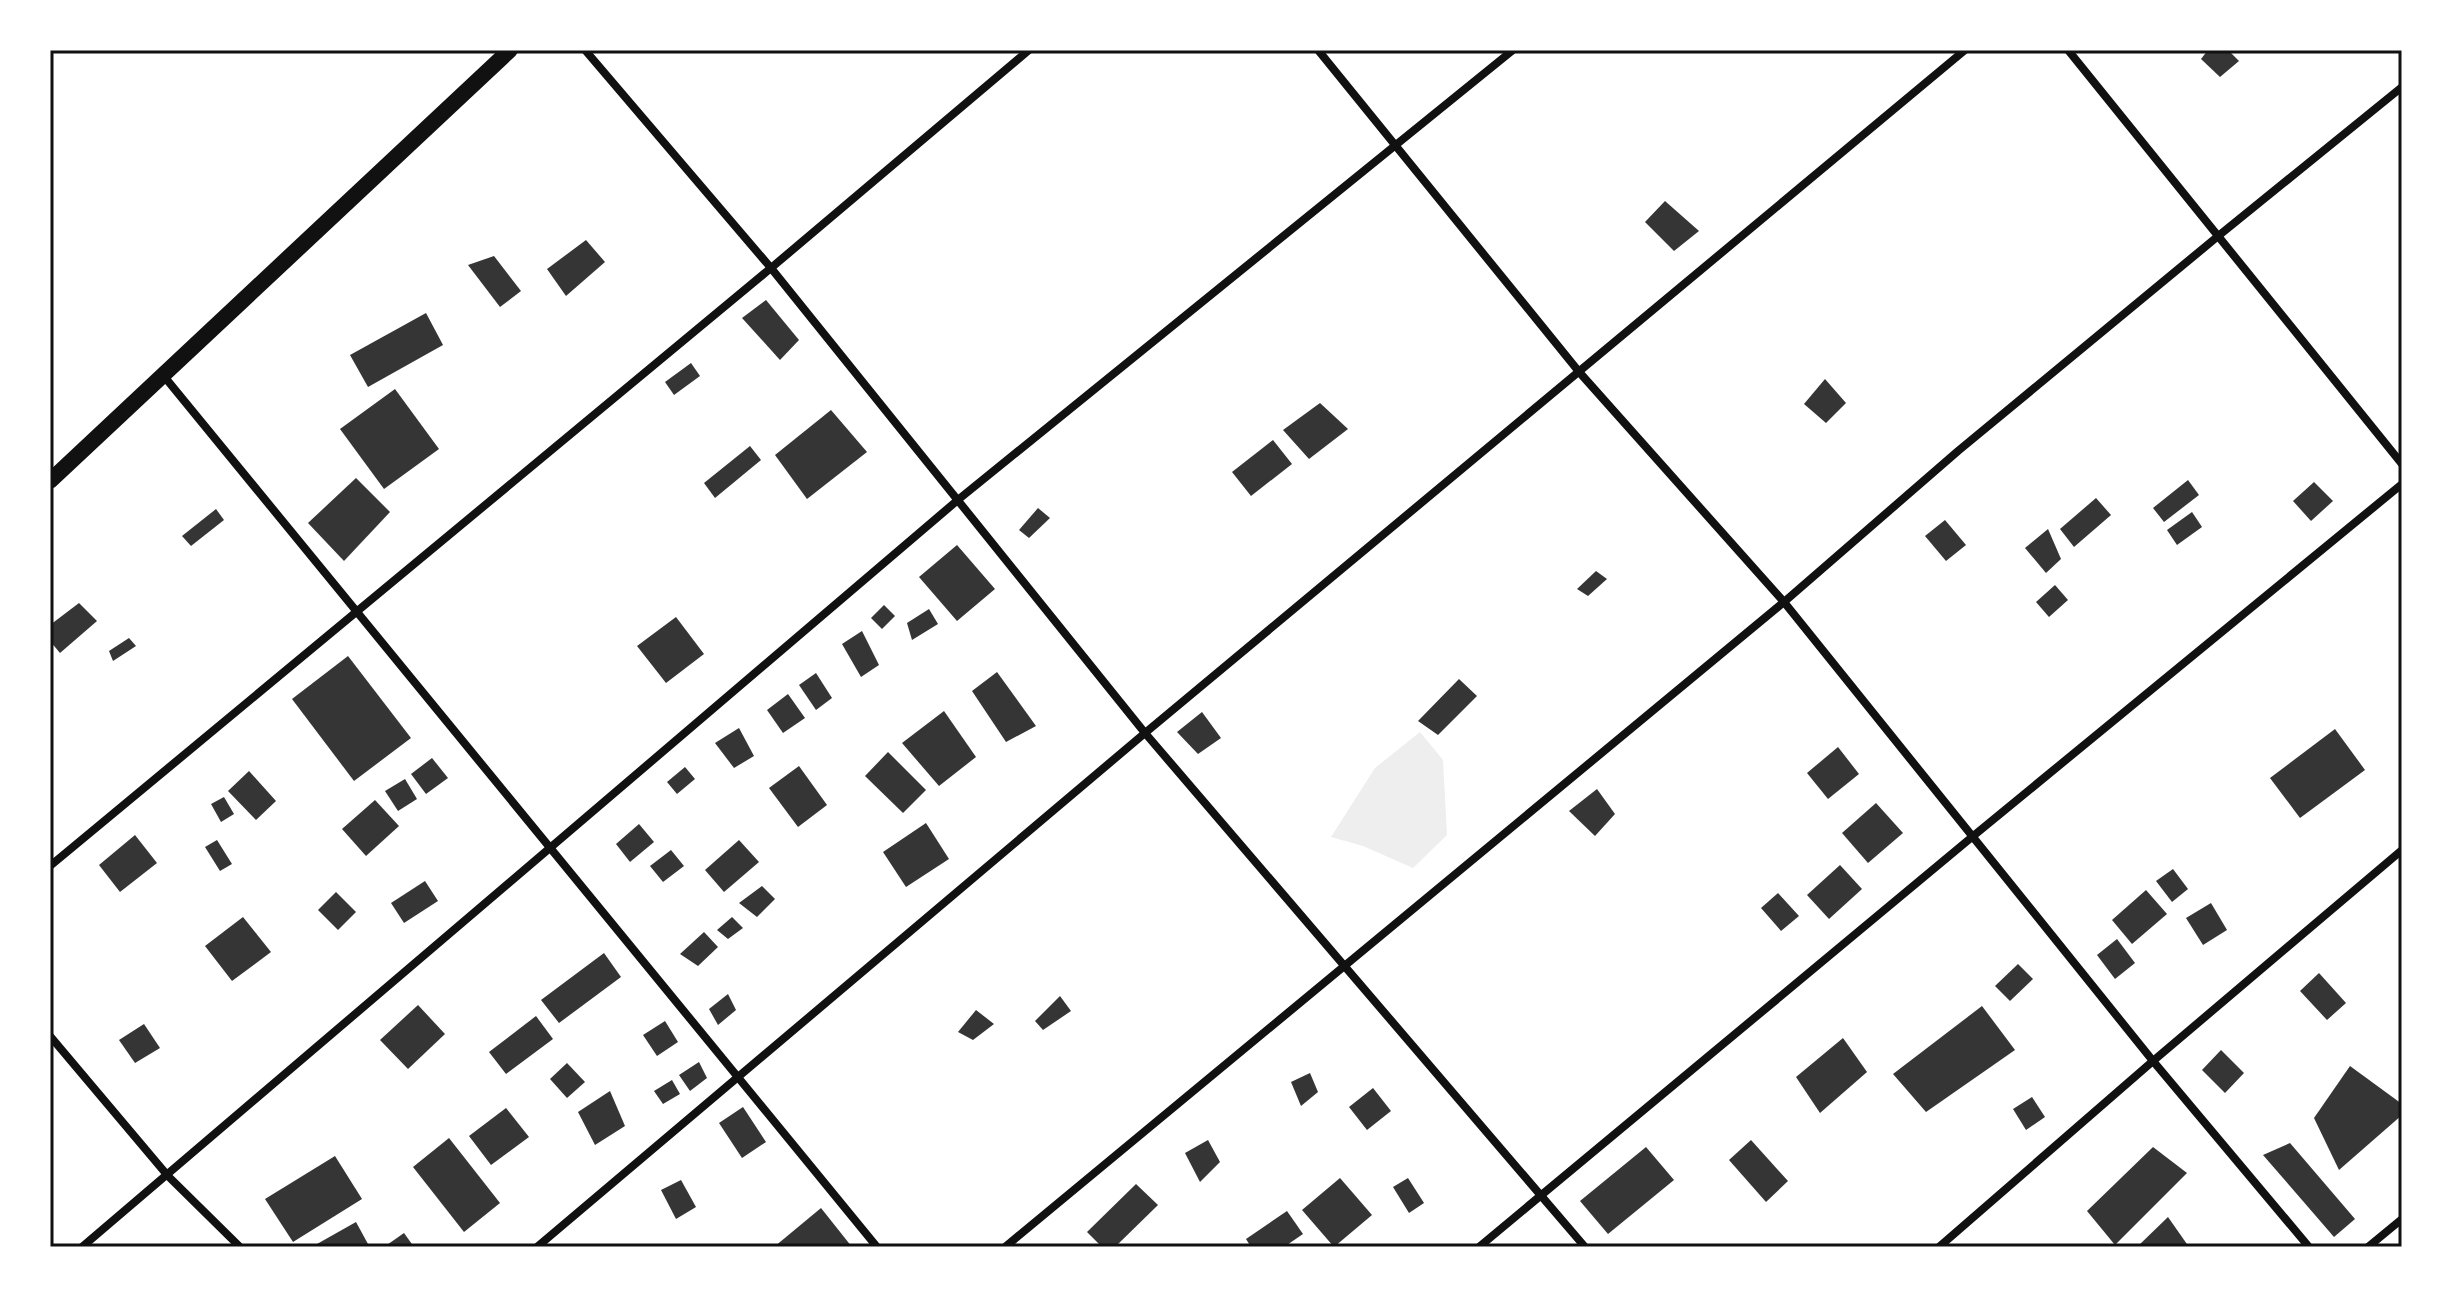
<svg xmlns="http://www.w3.org/2000/svg" width="2452" height="1297" font-family="Raleway,sans-serif">
  <style>
    .green { fill: #eee }
    .building { fill: #353535 }
    .lines { fill: none; stroke-linecap: round; stroke-linejoin: round }
    .minor { stroke: #111; stroke-width: 8 }
    .secondary { stroke: #111; stroke-width: 16 }
    .neatline { fill: none; stroke: #111; stroke-width: 3 }
  </style>
  <rect width="100%" height="100%" fill="#fff"/>
  <path class="green" d="M1420,732L1443,760L1447,835L1413,868L1363,846L1331,837L1375,768Z"/>
  <g class="building">
    <path d="M2208,50H2228L2239,61L2220,77L2201,59Z"/>
    <path d="M1665,201L1699,231L1674,251L1645,222Z"/>
    <path d="M586,240L605,262L566,296L547,269Z"/>
    <path d="M494,256L521,291L500,307L468,265Z"/>
    <path d="M766,300L799,340L780,360L742,318Z"/>
    <path d="M426,313L443,345L368,387L350,355Z"/>
    <path d="M691,363L700,376L674,395L665,382Z"/>
    <path d="M1825,379L1846,403L1826,423L1804,404Z"/>
    <path d="M395,389L439,449L384,489L340,429Z"/>
    <path d="M1320,403L1348,429L1309,459L1283,430Z"/>
    <path d="M831,410L867,452L807,499L775,455Z"/>
    <path d="M1273,440L1292,464L1251,496L1232,472Z"/>
    <path d="M750,446L761,460L715,498L704,483Z"/>
    <path d="M356,478L390,512L344,561L308,523Z"/>
    <path d="M2188,480L2199,495L2164,522L2153,508Z"/>
    <path d="M2314,482L2333,501L2311,521L2293,501Z"/>
    <path d="M2096,498L2111,515L2074,547L2060,529Z"/>
    <path d="M1038,508L1050,518L1029,538L1019,530Z"/>
    <path d="M216,509L224,520L191,546L182,536Z"/>
    <path d="M2192,512L2202,527L2177,545L2167,530Z"/>
    <path d="M1945,520L1966,545L1946,561L1925,536Z"/>
    <path d="M2048,529L2061,559L2046,573L2025,548Z"/>
    <path d="M957,545L995,589L957,621L919,577Z"/>
    <path d="M1596,571L1607,579L1588,596L1577,589Z"/>
    <path d="M2055,585L2068,600L2049,617L2036,602Z"/>
    <path d="M79,603L97,621L60,653L50,641V625Z"/>
    <path d="M884,605L895,616L882,629L871,618Z"/>
    <path d="M929,609L938,624L912,640L907,623Z"/>
    <path d="M676,617L704,654L666,683L637,646Z"/>
    <path d="M862,631L879,665L861,677L842,644Z"/>
    <path d="M129,638L136,646L113,661L109,651Z"/>
    <path d="M348,656L411,738L354,781L292,699Z"/>
    <path d="M997,672L1036,726L1006,742L972,691Z"/>
    <path d="M816,673L832,698L816,710L799,685Z"/>
    <path d="M1459,679L1477,696L1438,735L1418,721Z"/>
    <path d="M788,694L805,718L783,733L767,710Z"/>
    <path d="M944,711L976,757L939,786L902,743Z"/>
    <path d="M1202,712L1221,738L1198,754L1177,732Z"/>
    <path d="M739,728L754,756L734,768L715,743Z"/>
    <path d="M2335,729L2365,770L2300,818L2270,778Z"/>
    <path d="M1838,747L1859,774L1828,799L1807,773Z"/>
    <path d="M888,752L926,790L903,813L865,776Z"/>
    <path d="M432,758L448,778L426,794L411,774Z"/>
    <path d="M799,766L827,805L798,827L769,788Z"/>
    <path d="M685,767L695,779L677,794L667,782Z"/>
    <path d="M249,771L276,801L256,820L228,791Z"/>
    <path d="M405,779L417,799L398,811L385,791Z"/>
    <path d="M1597,789L1615,814L1595,836L1569,811Z"/>
    <path d="M224,797L234,814L221,822L211,804Z"/>
    <path d="M375,800L399,826L366,856L342,829Z"/>
    <path d="M1876,803L1903,833L1868,863L1842,833Z"/>
    <path d="M926,823L949,859L906,887L883,852Z"/>
    <path d="M639,824L654,842L630,862L616,844Z"/>
    <path d="M135,835L157,863L120,892L99,865Z"/>
    <path d="M217,840L232,864L220,871L205,847Z"/>
    <path d="M739,840L759,862L724,892L705,870Z"/>
    <path d="M671,850L684,866L663,882L650,866Z"/>
    <path d="M1840,865L1862,889L1829,919L1807,895Z"/>
    <path d="M2173,869L2188,889L2172,902L2156,881Z"/>
    <path d="M425,881L438,901L404,923L391,903Z"/>
    <path d="M762,886L775,899L757,917L739,903Z"/>
    <path d="M2146,890L2167,914L2132,944L2112,920Z"/>
    <path d="M336,892L356,912L338,930L318,910Z"/>
    <path d="M1778,893L1799,916L1781,931L1761,908Z"/>
    <path d="M2211,903L2227,930L2203,945L2186,918Z"/>
    <path d="M243,917L271,952L232,981L205,946Z"/>
    <path d="M732,917L743,928L728,939L717,930Z"/>
    <path d="M704,932L718,947L698,966L680,954Z"/>
    <path d="M2117,939L2135,963L2115,979L2097,955Z"/>
    <path d="M604,953L621,977L559,1023L541,1000Z"/>
    <path d="M2018,964L2033,979L2010,1001L1995,986Z"/>
    <path d="M2319,973L2346,1003L2327,1020L2300,991Z"/>
    <path d="M728,994L736,1010L718,1025L709,1009Z"/>
    <path d="M1060,996L1071,1011L1043,1030L1035,1021Z"/>
    <path d="M418,1005L445,1034L408,1069L380,1040Z"/>
    <path d="M1982,1006L2015,1050L1926,1112L1893,1074Z"/>
    <path d="M976,1010L994,1024L973,1040L958,1032Z"/>
    <path d="M536,1016L553,1039L506,1074L489,1052Z"/>
    <path d="M665,1021L678,1042L657,1056L643,1035Z"/>
    <path d="M144,1024L160,1048L135,1063L119,1040Z"/>
    <path d="M1843,1038L1867,1072L1820,1113L1796,1077Z"/>
    <path d="M2221,1050L2244,1073L2225,1093L2202,1070Z"/>
    <path d="M699,1062L707,1078L690,1091L679,1075Z"/>
    <path d="M567,1063L585,1082L567,1098L550,1079Z"/>
    <path d="M2350,1066L2402,1104V1115L2339,1170L2314,1118Z"/>
    <path d="M1310,1073L1318,1092L1301,1106L1291,1082Z"/>
    <path d="M672,1080L680,1094L663,1104L654,1091Z"/>
    <path d="M1373,1088L1391,1111L1367,1130L1349,1107Z"/>
    <path d="M610,1091L625,1126L595,1145L578,1112Z"/>
    <path d="M2032,1097L2045,1117L2026,1130L2013,1109Z"/>
    <path d="M743,1107L766,1142L742,1158L719,1123Z"/>
    <path d="M506,1108L529,1137L491,1165L469,1136Z"/>
    <path d="M449,1138L500,1203L464,1232L413,1167Z"/>
    <path d="M1208,1140L1220,1162L1200,1182L1185,1153Z"/>
    <path d="M1751,1140L1788,1181L1766,1202L1729,1160Z"/>
    <path d="M2290,1143L2355,1219L2334,1237L2263,1155Z"/>
    <path d="M1646,1147L1674,1180L1608,1234L1580,1201Z"/>
    <path d="M2153,1147L2187,1173L2115,1245L2087,1211Z"/>
    <path d="M335,1156L362,1199L293,1242L265,1199Z"/>
    <path d="M1340,1178L1372,1215L1334,1247L1302,1210Z"/>
    <path d="M1408,1178L1424,1203L1409,1213L1393,1187Z"/>
    <path d="M681,1180L696,1207L676,1219L661,1190Z"/>
    <path d="M1136,1184L1158,1205L1115,1247H1102L1087,1232Z"/>
    <path d="M821,1208L852,1247H774Z"/>
    <path d="M1287,1211L1303,1234L1284,1247H1251L1246,1239Z"/>
    <path d="M2168,1217L2189,1247H2137Z"/>
    <path d="M356,1222L368,1244L363,1247H319L317,1244Z"/>
    <path d="M404,1233L414,1247H384Z"/>
  </g>
  <g class="lines">
    <g class="minor">
      <path d="M585,50L771,268L1145,733L1585,1247"/>
      <path d="M1318,50L1580,373L1784,602L2153,1061L2309,1247"/>
      <path d="M2068,50L2402,464"/>
      <path d="M163,375L877,1247"/>
      <path d="M50,866L771,268L1029,50"/>
      <path d="M50,1036L168,1176L240,1247"/>
      <path d="M82,1247L959,499L1513,50"/>
      <path d="M537,1247L1145,733L1965,50"/>
      <path d="M1005,1247L1784,602L1958,451L2217,237L2402,87"/>
      <path d="M1479,1247L1972,837L2402,484"/>
      <path d="M1939,1247L2153,1061L2402,850"/>
      <path d="M2368,1247L2402,1219"/>
    </g>
    <path class="secondary" d="M50,481L510,50"/>
  </g>
  <rect width="2452" height="1297" fill="none" stroke="#ffffff" stroke-width="104"/>
  <rect x="52" y="52" width="2348" height="1193" class="neatline"/>
</svg>
